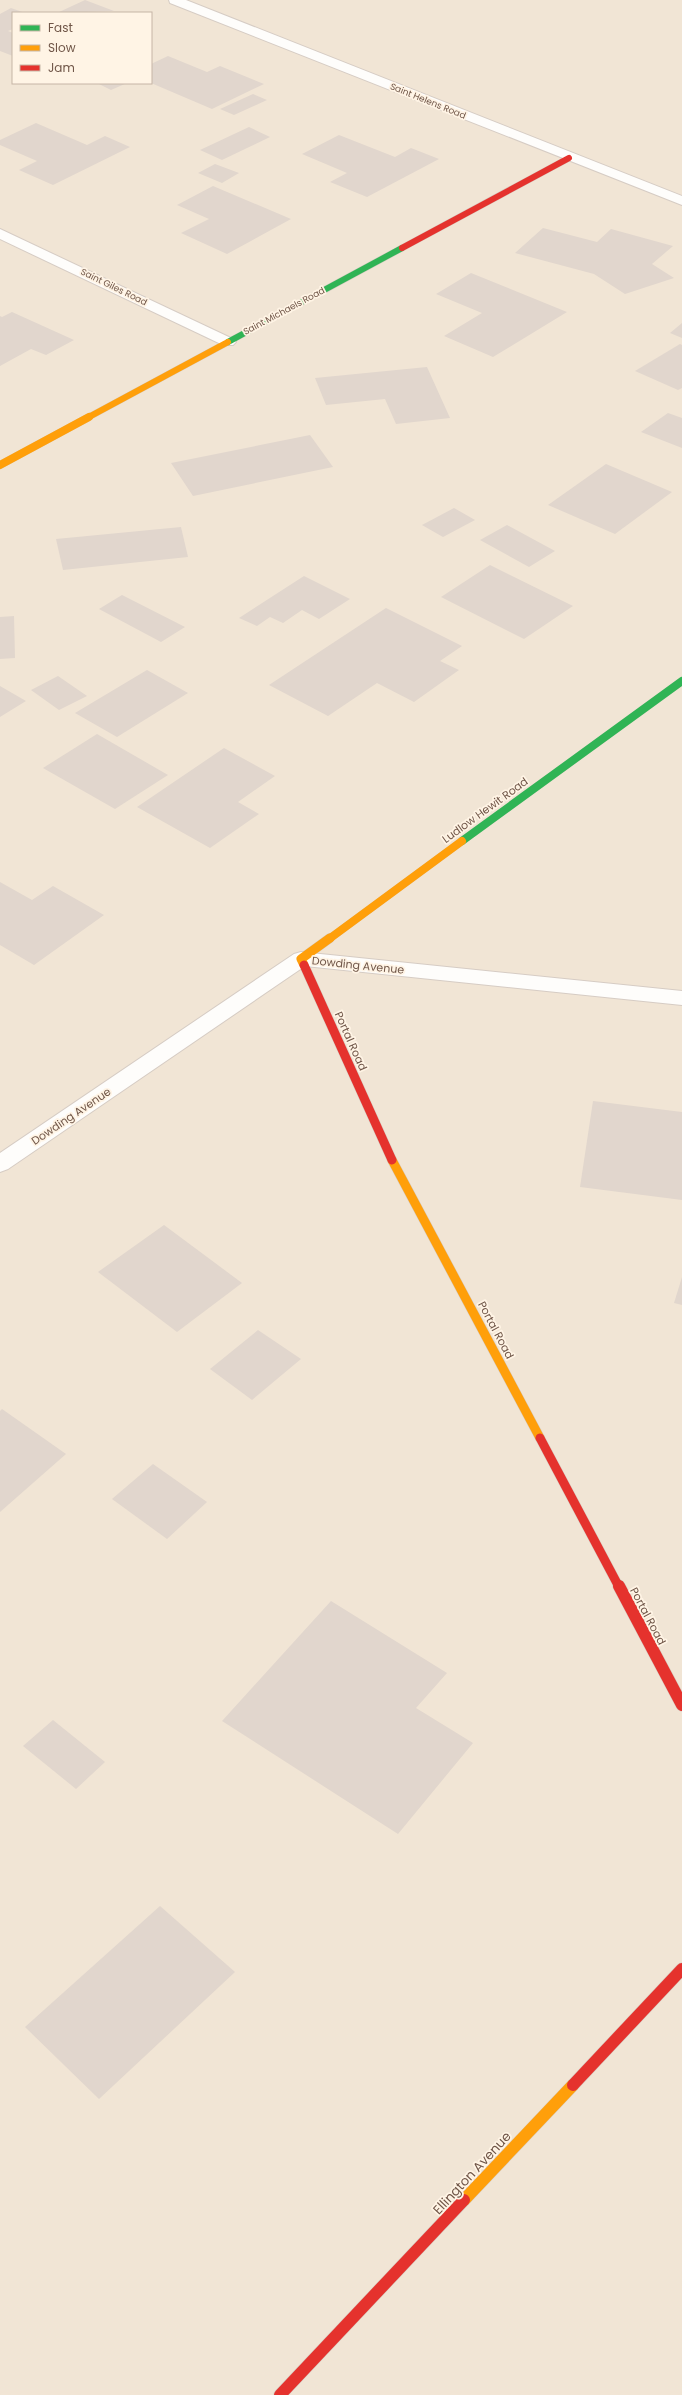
<svg xmlns="http://www.w3.org/2000/svg" width="682" height="2395" font-family="Poppins,sans-serif">
  <style>
    .residential { fill: #f1e5d5; fill-rule: evenodd }
    .building { fill: #e1d6cd }
    .lines { fill: none; stroke-linecap: round; stroke-linejoin: round }
    .street-casing { stroke: #d6ccc4; stroke-width: 2 }
    .fast-far1-casing { stroke: #d5cbc2; stroke-width: 7 }
    .fast-casing { stroke: #d5cbc2; stroke-width: 8 }
    .slow-far3-casing { stroke: #d5cbc2; stroke-width: 7 }
    .slow-far2-casing { stroke: #d5cbc2; stroke-width: 8 }
    .slow-far1-casing { stroke: #d5cbc2; stroke-width: 10 }
    .slow-casing { stroke: #d5cbc2; stroke-width: 13 }
    .jam-far2-casing { stroke: #d5cbc2; stroke-width: 7 }
    .jam-far1-casing { stroke: #d5cbc2; stroke-width: 10 }
    .jam-casing { stroke: #d5cbc2; stroke-width: 13 }
    .street { fill: #fefdfb; fill-rule: evenodd }
    .fast-far1 { stroke: #30b455; stroke-width: 6 }
    .fast { stroke: #30b455; stroke-width: 8 }
    .slow-far3 { stroke: #ff9f0a; stroke-width: 6 }
    .slow-far2 { stroke: #ff9f0a; stroke-width: 8 }
    .slow-far1 { stroke: #ff9f0a; stroke-width: 9 }
    .slow { stroke: #ff9f0a; stroke-width: 12 }
    .jam-far2 { stroke: #e5322d; stroke-width: 6 }
    .jam-far1 { stroke: #e5322d; stroke-width: 9 }
    .jam { stroke: #e5322d; stroke-width: 12 }
    .labels { text-anchor: middle; dominant-baseline: central; stroke-width: 3.5; stroke-linejoin: round; paint-order: stroke }
    .far-street-label { font-size: 9px; fill: #705648; stroke: #fff4e5 }
    .street-label { font-size: 11px; fill: #705648; stroke: #fff4e5 }
    .near-street-label { font-size: 13px; fill: #705648; stroke: #fff4e5 }
  </style>
  <rect width="100%" height="100%" fill="#f5efe5"/>
  <path class="residential" d="M0,0H682V2395H0ZM13,13H151V83H13Z"/>
  <g class="building">
    <path d="M85,0L114,11L57,13Z"/>
    <path d="M11,8L25,13H13V29L8,31L13,33V56L0,51V14Z"/>
    <path d="M168,56L207,72L220,66L264,84L212,109L151,83V64Z"/>
    <path d="M97,83H127L111,90Z"/>
    <path d="M253,94L267,100L234,115L220,109Z"/>
    <path d="M36,123L87,145L105,136L130,147L53,185L19,170L37,161L0,145V140Z"/>
    <path d="M249,127L270,137L222,160L200,150Z"/>
    <path d="M339,135L395,157L411,148L439,159L367,197L330,182L347,173L302,154Z"/>
    <path d="M215,164L239,173L222,183L198,173Z"/>
    <path d="M213,186L291,219L227,254L181,233L209,219L177,205Z"/>
    <path d="M543,228L597,242L611,229L673,246L652,264L674,278L625,294L594,274L515,253Z"/>
    <path d="M471,273L567,312L493,357L444,336L482,313L436,294Z"/>
    <path d="M12,312L74,340L46,355L31,349L0,366V316L2,317Z"/>
    <path d="M682,323V338L670,333Z"/>
    <path d="M680,344L682,345V388L678,390L635,371Z"/>
    <path d="M427,367L450,418L396,424L385,399L326,405L315,378Z"/>
    <path d="M668,413L682,418V448L641,432Z"/>
    <path d="M310,435L333,467L193,496L171,463Z"/>
    <path d="M606,464L672,492L615,534L548,505Z"/>
    <path d="M454,508L475,520L443,537L422,525Z"/>
    <path d="M507,525L555,551L529,567L480,540Z"/>
    <path d="M181,527L188,557L63,570L56,539Z"/>
    <path d="M490,565L573,606L524,639L441,597Z"/>
    <path d="M304,576L350,599L319,619L302,610L283,623L270,617L257,626L239,618Z"/>
    <path d="M122,595L185,627L161,642L99,609Z"/>
    <path d="M386,608L462,646L440,661L459,670L414,702L377,683L328,716L269,685Z"/>
    <path d="M14,616L15,658L0,659V617Z"/>
    <path d="M147,670L188,693L117,737L75,713Z"/>
    <path d="M58,676L87,696L59,710L31,690Z"/>
    <path d="M0,686L26,701L0,717Z"/>
    <path d="M97,734L168,775L115,809L43,768Z"/>
    <path d="M224,748L275,776L238,802L259,814L210,848L137,807Z"/>
    <path d="M0,882L32,900L53,886L104,915L34,965L0,945Z"/>
    <path d="M593,1101L682,1112V1200L580,1187Z"/>
    <path d="M164,1225L242,1283L177,1332L98,1272Z"/>
    <path d="M682,1277V1305L674,1303Z"/>
    <path d="M258,1330L301,1359L252,1400L210,1369Z"/>
    <path d="M2,1409L66,1454L0,1512V1411Z"/>
    <path d="M153,1464L207,1502L167,1539L112,1499Z"/>
    <path d="M331,1601L447,1673L416,1708L473,1743L398,1834L222,1721Z"/>
    <path d="M53,1720L105,1762L76,1789L23,1746Z"/>
    <path d="M160,1906L235,1972L99,2099L25,2027Z"/>
  </g>
  <g class="lines">
    <defs>
      <g id="street">
        <path d="M169,0H186L682,196V205L170,3Z"/>
        <path d="M0,229L233,339L236,342L233,345H223L0,239Z"/>
        <path d="M301,952L682,991V1005L305,966L8,1169L0,1172V1153L294,954Z"/>
      </g>
      <path id="fast-far1" d="M228,342L402,248"/>
      <path id="fast" d="M462,841L682,681"/>
      <path id="slow-far3" d="M87,418L228,342"/>
      <g id="slow-far2">
        <path d="M0,465L89,417"/>
        <path d="M329,939L462,841"/>
      </g>
      <g id="slow-far1">
        <path d="M304,965L301,959L330,938"/>
        <path d="M392,1160L540,1438"/>
      </g>
      <path id="slow" d="M464,2200L573,2085"/>
      <path id="jam-far2" d="M402,248L569,158"/>
      <g id="jam-far1">
        <path d="M304,965L392,1160"/>
        <path d="M540,1438L619,1587"/>
      </g>
      <g id="jam">
        <path d="M619,1586L682,1705"/>
        <path d="M573,2085L682,1969"/>
        <path d="M280,2395L464,2200"/>
      </g>
    </defs>
    <use href="#street" class="street-casing"/>
    <use href="#fast-far1" class="fast-far1-casing"/>
    <use href="#fast" class="fast-casing"/>
    <use href="#slow-far3" class="slow-far3-casing"/>
    <use href="#slow-far2" class="slow-far2-casing"/>
    <use href="#slow-far1" class="slow-far1-casing"/>
    <use href="#slow" class="slow-casing"/>
    <use href="#jam-far2" class="jam-far2-casing"/>
    <use href="#jam-far1" class="jam-far1-casing"/>
    <use href="#jam" class="jam-casing"/>
    <use href="#street" class="street"/>
    <use href="#fast-far1" class="fast-far1"/>
    <use href="#fast" class="fast"/>
    <use href="#slow-far3" class="slow-far3"/>
    <use href="#slow-far2" class="slow-far2"/>
    <use href="#slow-far1" class="slow-far1"/>
    <use href="#slow" class="slow"/>
    <use href="#jam-far2" class="jam-far2"/>
    <use href="#jam-far1" class="jam-far1"/>
    <use href="#jam" class="jam"/>
  </g>
  <g class="labels">
    <g class="far-street-label">
      <text transform="translate(428 101) rotate(22)">Saint Helens Road</text>
      <text transform="translate(114 287) rotate(26)">Saint Giles Road</text>
      <text transform="translate(284 311) rotate(-28)">Saint Michaels Road</text>
    </g>
    <g class="street-label">
      <text transform="translate(485 810) rotate(-36)">Ludlow Hewit Road</text>
      <text transform="translate(358 965) rotate(6)">Dowding Avenue</text>
      <text transform="translate(351 1041) rotate(66)">Portal Road</text>
      <text transform="translate(71 1116) rotate(-34)">Dowding Avenue</text>
      <text transform="translate(496 1330) rotate(62)">Portal Road</text>
      <text transform="translate(648 1616) rotate(62)">Portal Road</text>
    </g>
    <g class="near-street-label">
      <text transform="translate(472 2173) rotate(-47)">Ellington Avenue</text>
    </g>
  </g>
  <rect x="12" y="12" width="140" height="72" fill="#fff4e5" stroke="#c6b5a6"/>
  <rect x="20" y="25" width="20" height="6" fill="#30b455" stroke="#c6b5a6"/>
  <text x="48" y="32" font-size="12" fill="#705648">Fast</text>
  <rect x="20" y="45" width="20" height="6" fill="#ff9f0a" stroke="#c6b5a6"/>
  <text x="48" y="52" font-size="12" fill="#705648">Slow</text>
  <rect x="20" y="65" width="20" height="6" fill="#e5322d" stroke="#c6b5a6"/>
  <text x="48" y="72" font-size="12" fill="#705648">Jam</text>
</svg>
